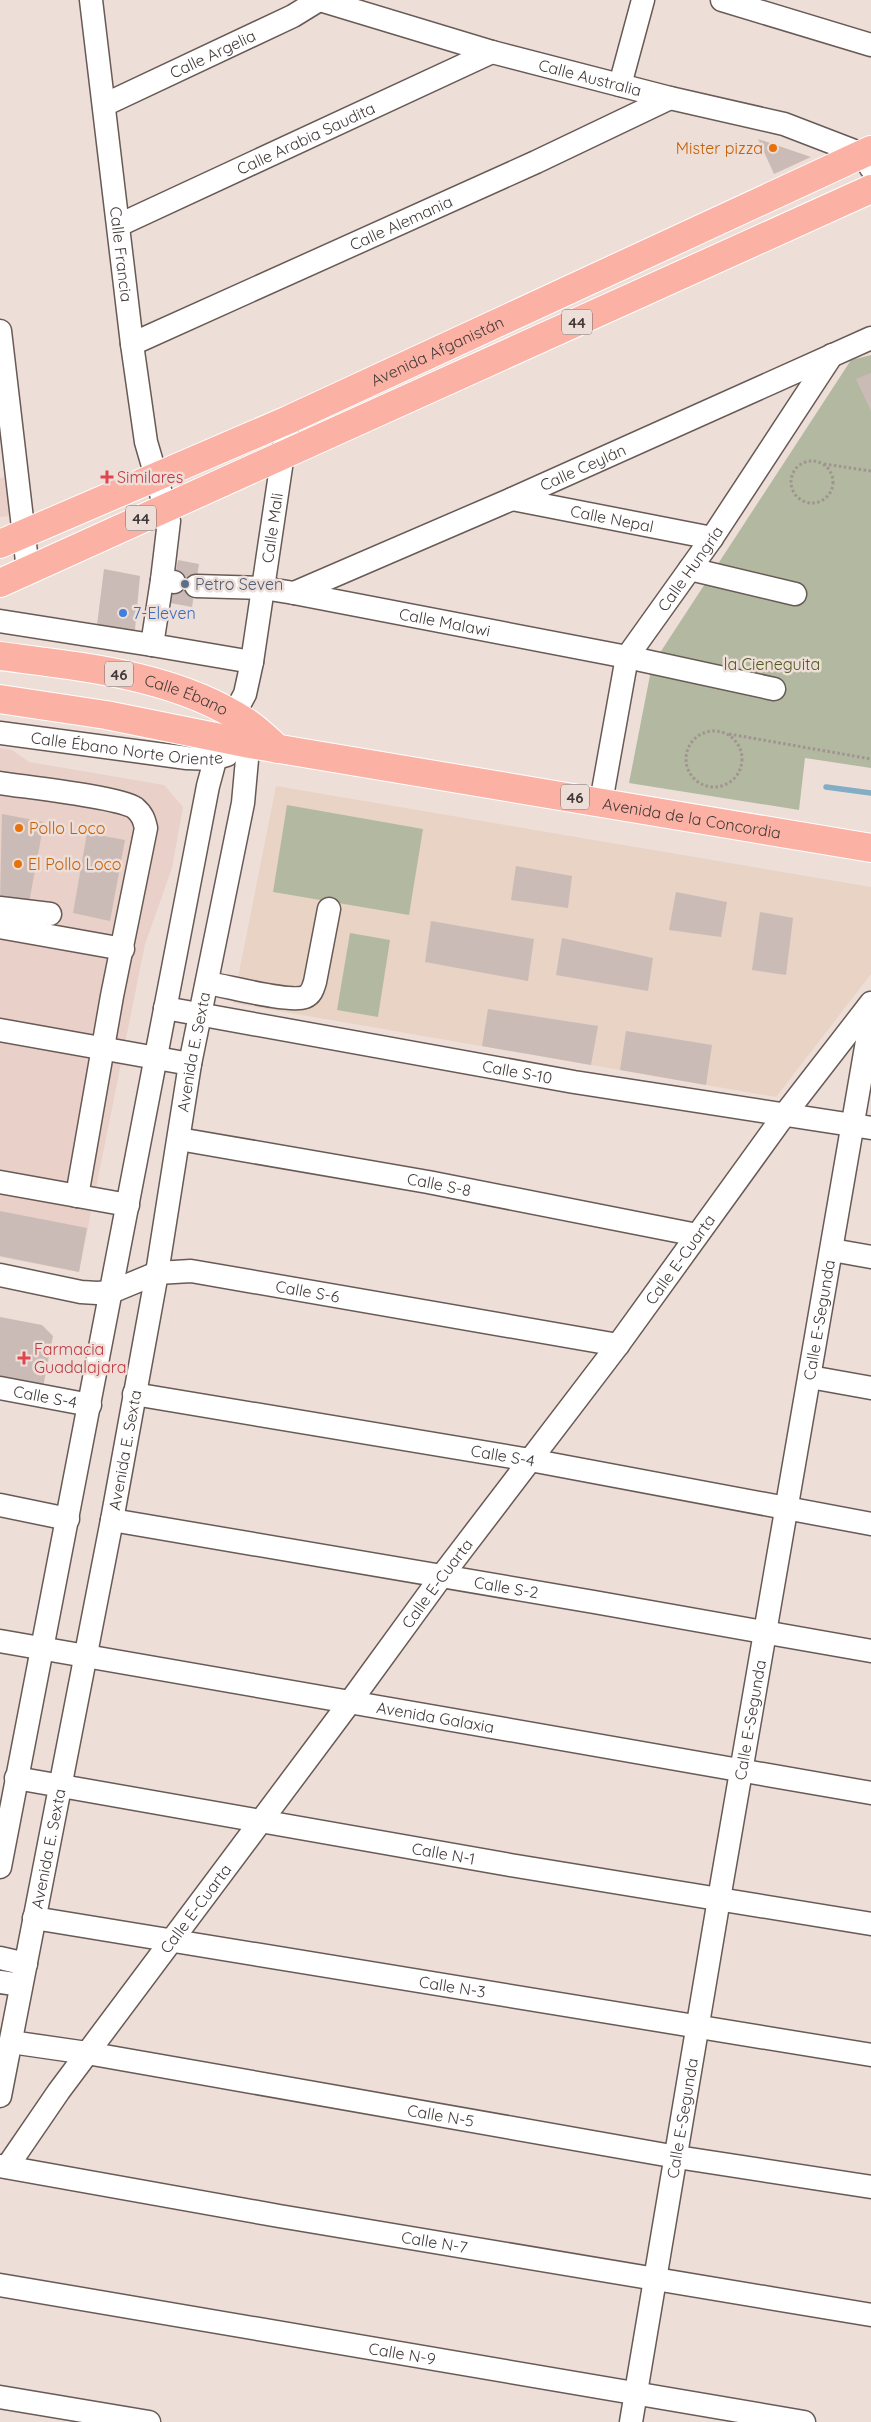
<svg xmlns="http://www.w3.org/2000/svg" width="871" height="2422" font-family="Quicksand,sans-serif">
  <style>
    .built { fill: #e9d0c8 }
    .education { fill: #e8d3c5 }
    .green { fill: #b3b9a1 }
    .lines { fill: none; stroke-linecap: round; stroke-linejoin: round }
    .stream { stroke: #83acc5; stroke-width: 5.5 }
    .building { fill: #cbbbb6 }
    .minor-casing { stroke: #685a55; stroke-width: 25 }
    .major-casing { stroke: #fff; stroke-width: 30 }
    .path { stroke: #a09490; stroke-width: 3; stroke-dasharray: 2.5 2.5; stroke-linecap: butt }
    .minor { stroke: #fff; stroke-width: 22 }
    .major { stroke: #fbb1a4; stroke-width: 28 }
    .food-dot { fill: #e8710a; stroke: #eeded8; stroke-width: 2 }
    .health-dot { fill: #e0444e; stroke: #eeded8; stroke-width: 2 }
    .service-dot { fill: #5c6f8a; stroke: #eeded8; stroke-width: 2 }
    .shop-dot { fill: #3f7fe0; stroke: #eeded8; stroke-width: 2 }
    .labels { text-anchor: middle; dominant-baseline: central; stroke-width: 5; stroke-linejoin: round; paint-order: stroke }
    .shield { fill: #eeded8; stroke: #756b68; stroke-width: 1 }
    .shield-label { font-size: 15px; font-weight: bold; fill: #413a38 }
    .street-label { font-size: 16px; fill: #413a38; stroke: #eeded8 }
    .food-label { font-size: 16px; fill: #c56008; stroke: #eeded8; text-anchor: start }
    .health-label { font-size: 16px; fill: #be3a42; stroke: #eeded8; text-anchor: start }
    .service-label { font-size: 16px; fill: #4e5e75; stroke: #eeded8; text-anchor: start }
    .shop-label { font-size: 16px; fill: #366cbe; stroke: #eeded8; text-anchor: start }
    .park-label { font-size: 16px; fill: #4f5b1c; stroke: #eeded8 }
  </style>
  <rect width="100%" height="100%" fill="#eeded8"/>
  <g class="built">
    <path d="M6,477L11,516L0,517V478Z"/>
    <path d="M0,748L12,750L29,762L164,785L183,807L172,868L145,944L79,1272L0,1257Z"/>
  </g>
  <path class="education" d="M276,786L871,887V974L776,1097L233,1003Z"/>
  <g class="green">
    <path d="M871,355V768L805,758L799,810L629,783L652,665L851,360Z"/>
    <path d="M287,805L423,829L409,915L273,892Z"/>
    <path d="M350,933L390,940L378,1017L337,1010Z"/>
  </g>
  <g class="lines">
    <path class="stream" d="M826,787L871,793"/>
  </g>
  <g class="building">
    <path d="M758,139L811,157L774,174Z"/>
    <path d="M871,373V411L856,379Z"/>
    <path d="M178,560L199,564L192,607L170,603Z"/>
    <path d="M104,569L140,576L134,640L96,633Z"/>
    <path d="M2,814L44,822L28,908L0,904Z"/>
    <path d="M87,833L125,840L110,921L73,913Z"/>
    <path d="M516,866L572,876L568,908L511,900Z"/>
    <path d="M676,892L727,902L721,937L669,930Z"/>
    <path d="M760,912L793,918L786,975L752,970Z"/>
    <path d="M431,921L534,939L528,981L425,962Z"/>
    <path d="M562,938L653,958L648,991L556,975Z"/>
    <path d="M488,1009L598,1026L591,1065L482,1046Z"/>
    <path d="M626,1031L712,1045L706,1085L620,1070Z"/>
    <path d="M0,1211L87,1228L79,1272L0,1256Z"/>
    <path d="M0,1317L42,1325L53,1336L43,1387L0,1380Z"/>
  </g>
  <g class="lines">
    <defs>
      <g id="minor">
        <path id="s1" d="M91,0L132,344L146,442L169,521L162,580"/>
        <path id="s2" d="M320,0L492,52L670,98L784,124L862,154L871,168"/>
        <path d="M722,0L871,45"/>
        <path d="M620,85L643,0"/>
        <path id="s3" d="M104,105L293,16L319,0"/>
        <path id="s4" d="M119,225L492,52"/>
        <path d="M0,331L28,570"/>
        <path id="s5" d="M132,344L536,162L670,98"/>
        <path id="s6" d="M512,499L712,538"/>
        <path d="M690,569L795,594"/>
        <path d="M174,582L162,580L152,645L252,662"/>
        <path id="s7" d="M196,586L263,588L294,593L627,657L774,689"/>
        <path id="s8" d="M294,593L512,499L871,338"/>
        <path d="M0,621L152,645"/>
        <path id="s9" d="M0,733L187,758L213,759L227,755"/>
        <path d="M0,783C25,787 119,797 135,808C142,814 144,819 146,828L112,996L77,1196"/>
        <path id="s10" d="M601,802L627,657L712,538L832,355"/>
        <path d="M0,908L50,914"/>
        <path d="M0,927L123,949"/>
        <path d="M207,983C227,986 289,1003 305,997C312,994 313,988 315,982L329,909"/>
        <path id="s11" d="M165,1008L574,1082L871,1128"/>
        <path d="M0,1030L190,1064"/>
        <path id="s12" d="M179,1139L428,1182L697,1235"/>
        <path d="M0,1182L128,1205"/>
        <path d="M832,1250L871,1257"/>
        <path id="s13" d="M0,1275L81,1292L97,1293L111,1292L157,1273L191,1271L618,1345"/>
        <path d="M810,1377L871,1388"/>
        <path id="s14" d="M0,1388L90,1405"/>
        <path id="s15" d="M134,1394L530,1460L871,1524"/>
        <path d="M0,1505L68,1519"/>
        <path id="s16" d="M112,1520L594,1602L871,1651"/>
        <path id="s17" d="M0,1641L871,1793"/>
        <path id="s18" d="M16,1778L510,1865L871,1924"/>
        <path id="s19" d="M0,1867L208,786L221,738L245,694L252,662L288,420"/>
        <path id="s20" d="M34,1918L871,2055"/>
        <path d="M0,1958L26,1964"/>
        <path d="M0,1982L21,1985"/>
        <path id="s21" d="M11,2042L87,2053L677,2157L871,2187"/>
        <path id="s22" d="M0,2096L112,1520L157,1273L190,1064L243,803L250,727"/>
        <path id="s23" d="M0,2166L279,2216L871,2315"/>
        <path id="s24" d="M7,2167L59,2091L350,1702L441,1577L618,1345L785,1114L871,1003"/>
        <path id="s25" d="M0,2285L804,2422"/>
        <path d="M0,2397L149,2422"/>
        <path id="s26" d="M631,2422L719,1899L871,1018"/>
      </g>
      <g id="major">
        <path id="s27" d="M0,544L288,420L871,150"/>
        <path d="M0,583L871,189"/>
        <path id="s28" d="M0,656C84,667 177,675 249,724C259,731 268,740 278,749"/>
        <path id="s29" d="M0,699L106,715L250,744L871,848"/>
      </g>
    </defs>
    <use href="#minor" class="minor-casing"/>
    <use href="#major" class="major-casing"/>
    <g class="path">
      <circle cx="812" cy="482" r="21"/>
      <path d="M824,464L871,471"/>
      <circle cx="714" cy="759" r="28"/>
      <path d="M729,734L871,759"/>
    </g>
    <use href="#minor" class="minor"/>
    <use href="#major" class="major"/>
  </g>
  <g class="food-dot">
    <circle cx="773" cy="148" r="5"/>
    <circle cx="19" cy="828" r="5"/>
    <circle cx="18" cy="864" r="5"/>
  </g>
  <g class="health-dot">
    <path d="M104.5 469.5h5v5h5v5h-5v5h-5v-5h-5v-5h5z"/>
    <path d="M21.5 1350.5h5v5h5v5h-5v5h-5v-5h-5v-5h5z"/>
  </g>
  <circle class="service-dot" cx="185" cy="584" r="5"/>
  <circle class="shop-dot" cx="123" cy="613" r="5"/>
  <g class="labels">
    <g class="shield">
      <rect x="562" y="309.5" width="30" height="25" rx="4"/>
      <rect x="126" y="505.5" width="30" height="25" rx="4"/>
      <rect x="105" y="661.5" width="28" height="25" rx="4"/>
      <rect x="561" y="784.5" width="28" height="25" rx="4"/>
    </g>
    <g class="shield-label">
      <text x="577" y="322">44</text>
      <text x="141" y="518">44</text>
      <text x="119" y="674">46</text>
      <text x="575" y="797">46</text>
    </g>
    <g class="street-label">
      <text stroke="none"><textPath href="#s3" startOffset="120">Calle Argelia</textPath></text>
      <text stroke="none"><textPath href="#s2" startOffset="281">Calle Australia</textPath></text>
      <text stroke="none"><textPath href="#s4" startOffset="206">Calle Arabia Saudita</textPath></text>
      <text stroke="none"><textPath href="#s5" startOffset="295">Calle Alemania</textPath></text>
      <text stroke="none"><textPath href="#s1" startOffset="256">Calle Francia</textPath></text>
      <text stroke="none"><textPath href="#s27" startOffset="478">Avenida Afganistán</textPath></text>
      <text stroke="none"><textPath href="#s8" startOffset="315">Calle Ceylán</textPath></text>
      <text stroke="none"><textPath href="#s6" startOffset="102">Calle Nepal</textPath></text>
      <text stroke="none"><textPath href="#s19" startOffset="1369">Calle Mali</textPath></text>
      <text stroke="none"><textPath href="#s10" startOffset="256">Calle Hungría</textPath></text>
      <text stroke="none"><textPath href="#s7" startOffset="252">Calle Malawi</textPath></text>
      <text stroke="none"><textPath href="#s28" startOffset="191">Calle Ébano</textPath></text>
      <text stroke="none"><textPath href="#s9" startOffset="128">Calle Ébano Norte Oriente</textPath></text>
      <text stroke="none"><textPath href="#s29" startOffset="702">Avenida de la Concordia</textPath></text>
      <text stroke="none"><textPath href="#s22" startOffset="1062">Avenida E. Sexta</textPath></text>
      <text stroke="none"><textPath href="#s11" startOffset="358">Calle S-10</textPath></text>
      <text stroke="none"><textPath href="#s12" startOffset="264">Calle S-8</textPath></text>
      <text stroke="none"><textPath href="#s24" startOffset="1130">Calle E-Cuarta</textPath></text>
      <text stroke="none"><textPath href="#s13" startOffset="315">Calle S-6</textPath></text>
      <text stroke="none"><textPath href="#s26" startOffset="1118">Calle E-Segunda</textPath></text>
      <text stroke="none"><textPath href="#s14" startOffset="46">Calle S-4</textPath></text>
      <text stroke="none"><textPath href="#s22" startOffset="658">Avenida E. Sexta</textPath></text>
      <text stroke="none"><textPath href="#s15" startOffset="374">Calle S-4</textPath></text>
      <text stroke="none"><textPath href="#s24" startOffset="725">Calle E-Cuarta</textPath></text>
      <text stroke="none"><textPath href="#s16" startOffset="400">Calle S-2</textPath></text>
      <text stroke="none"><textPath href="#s17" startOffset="442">Avenida Galaxia</textPath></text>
      <text stroke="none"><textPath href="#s26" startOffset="712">Calle E-Segunda</textPath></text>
      <text stroke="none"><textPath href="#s22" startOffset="252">Avenida E. Sexta</textPath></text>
      <text stroke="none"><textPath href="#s18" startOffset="434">Calle N-1</textPath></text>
      <text stroke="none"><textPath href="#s24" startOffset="320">Calle E-Cuarta</textPath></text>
      <text stroke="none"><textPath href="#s20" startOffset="424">Calle N-3</textPath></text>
      <text stroke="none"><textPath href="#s21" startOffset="436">Calle N-5</textPath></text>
      <text stroke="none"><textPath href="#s26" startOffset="308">Calle E-Segunda</textPath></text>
      <text stroke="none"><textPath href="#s23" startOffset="441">Calle N-7</textPath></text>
      <text stroke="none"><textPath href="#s25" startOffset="408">Calle N-9</textPath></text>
    </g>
    <g class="food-label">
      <text x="763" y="148" text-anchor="end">Mister pizza</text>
      <text x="29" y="828">Pollo Loco</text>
      <text x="28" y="864">El Pollo Loco</text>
    </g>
    <g class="health-label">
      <text x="117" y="477">Similares</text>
      <text x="34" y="1349">Farmacia<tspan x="34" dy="18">Guadalajara</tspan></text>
    </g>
    <g class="service-label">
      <text x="195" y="584">Petro Seven</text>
    </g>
    <g class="shop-label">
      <text x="133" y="613">7-Eleven</text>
    </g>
    <g class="park-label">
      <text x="772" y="664">la Cieneguita</text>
    </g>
  </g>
</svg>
